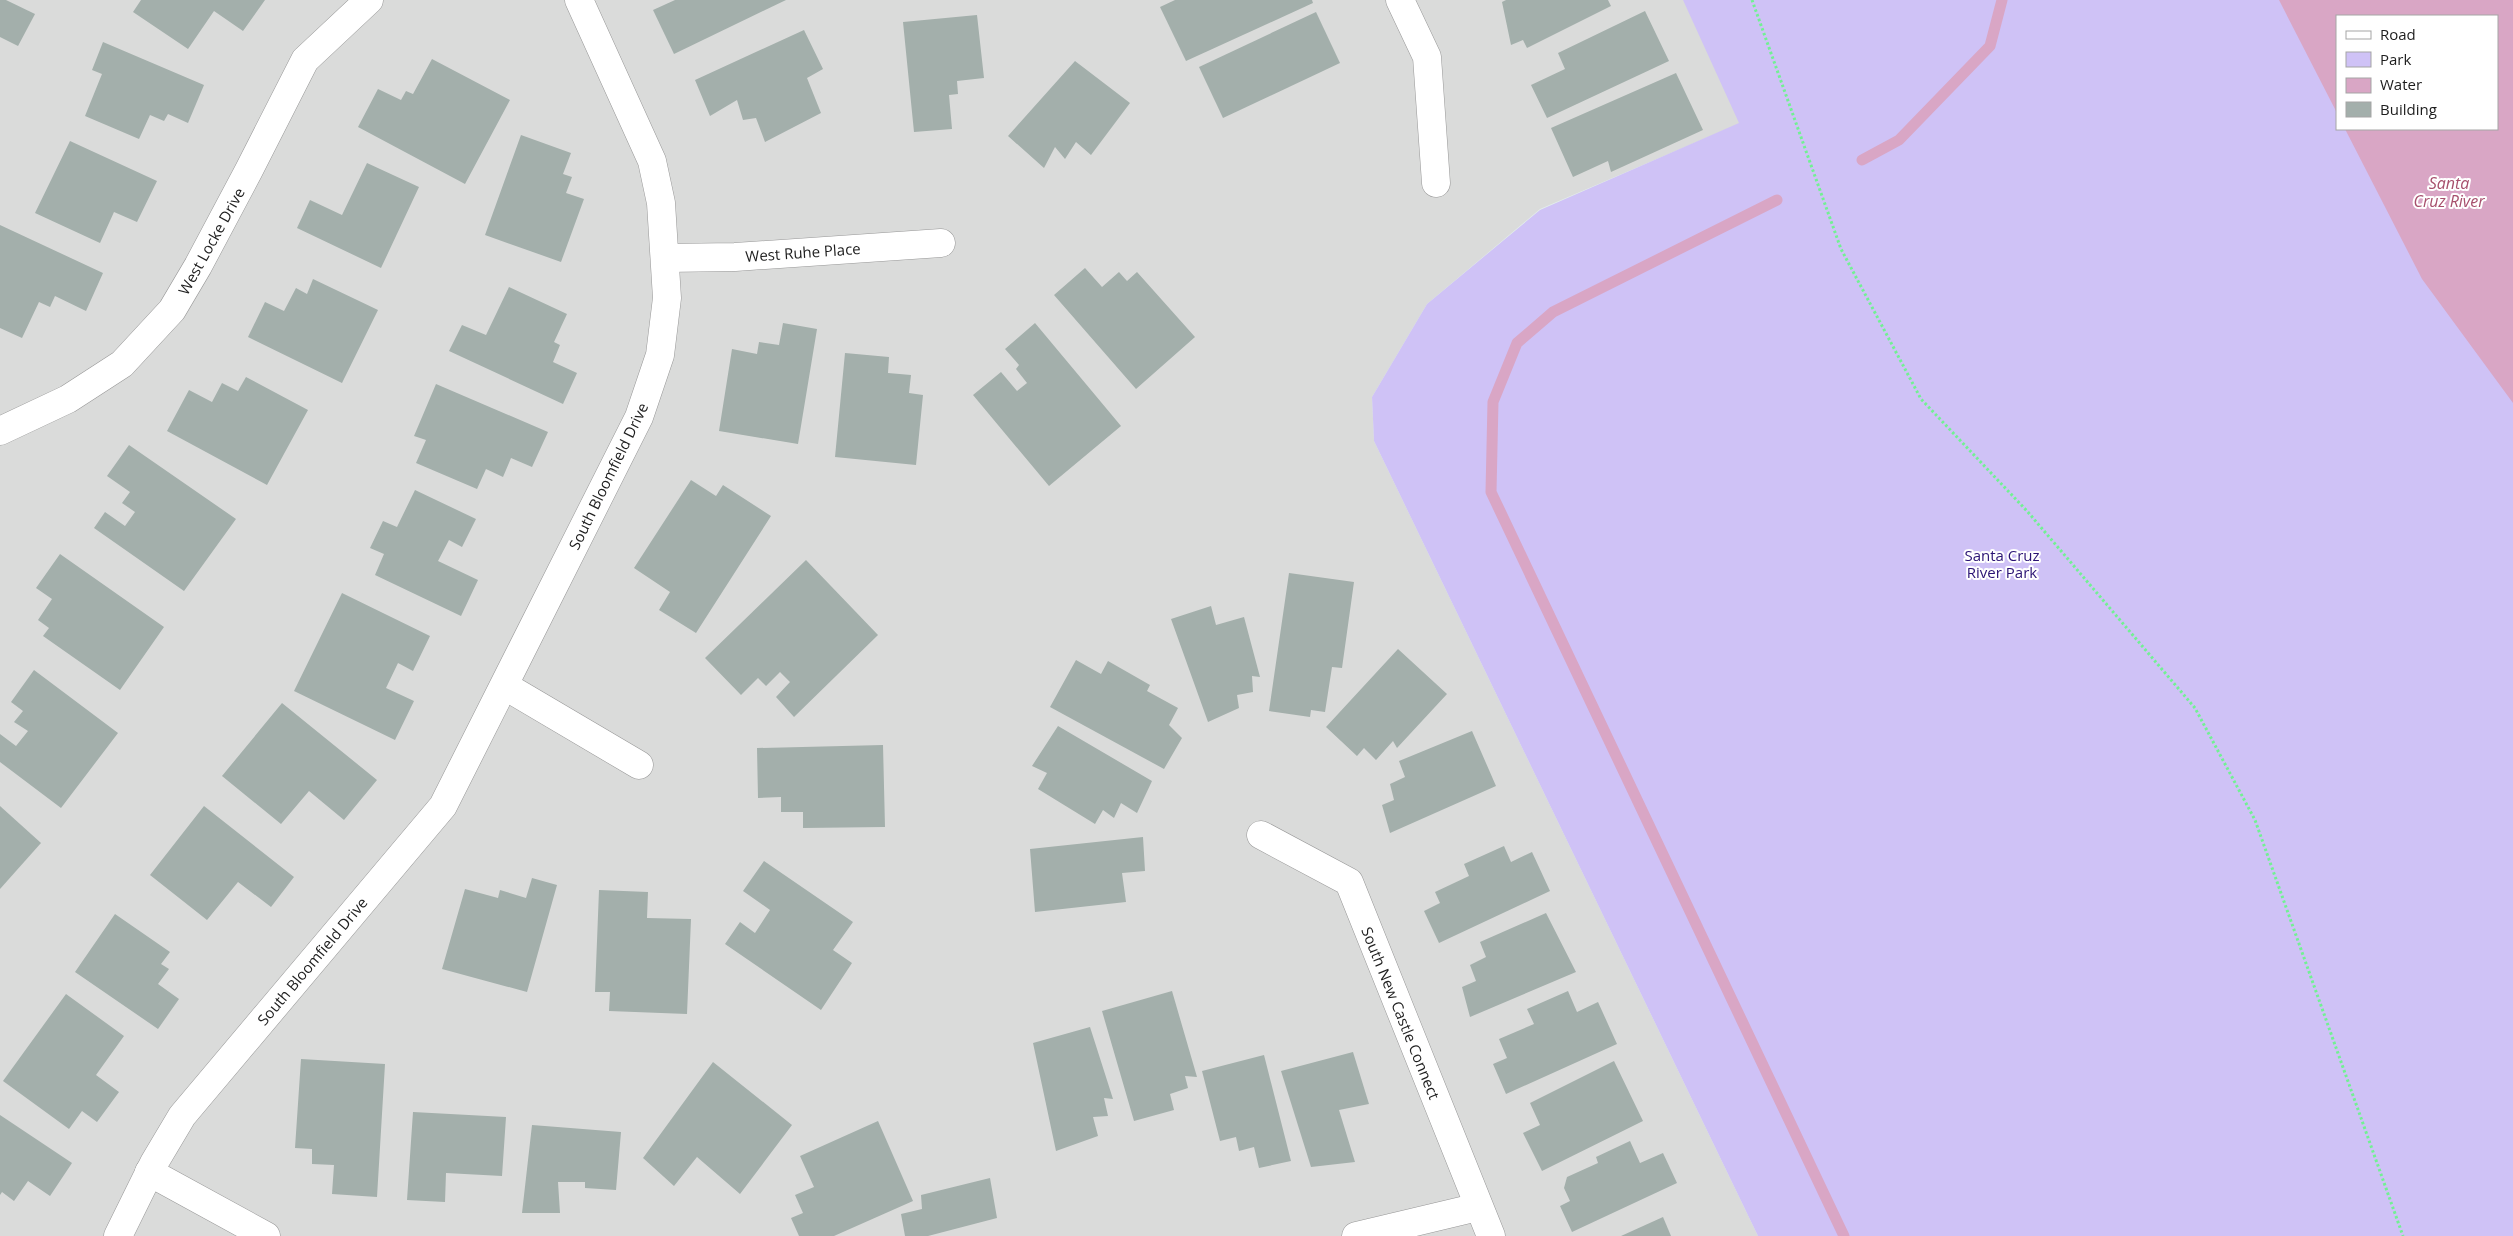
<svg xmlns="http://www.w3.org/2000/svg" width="2513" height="1236" font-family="'Open Sans',sans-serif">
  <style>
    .residential { fill: #dadbda }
    .park { fill: #cfc2f6; fill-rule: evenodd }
    .water { fill: #d9a6c5 }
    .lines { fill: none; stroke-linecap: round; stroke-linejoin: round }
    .stream { stroke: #d9a6c5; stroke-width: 11 }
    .building { fill: #a3afab }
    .street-casing { stroke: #979797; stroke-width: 29 }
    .path { stroke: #71f193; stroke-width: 3; stroke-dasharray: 2.5 2.5; stroke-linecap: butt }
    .street { stroke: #fff; stroke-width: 28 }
    .labels { text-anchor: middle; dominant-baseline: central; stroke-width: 4; stroke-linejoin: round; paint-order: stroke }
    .street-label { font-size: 15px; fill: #1d1d1d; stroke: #fff }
    .park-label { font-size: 15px; fill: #2a1274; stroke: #fff }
    .water-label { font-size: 16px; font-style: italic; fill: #a7506d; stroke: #fff }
  </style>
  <rect width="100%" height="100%" fill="#e3eeec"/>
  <path class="residential" d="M0,0H1692L1748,120L1540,209L1427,304L1372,397L1374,441L1758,1236H0Z"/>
  <path class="park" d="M1683,0H2513V1236H1758L1374,441L1372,397L1427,304L1540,210L1739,123ZM2337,16H2497V129H2337Z"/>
  <path class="water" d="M2279,0H2513V403L2422,279L2345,129H2497V16H2337V113Z"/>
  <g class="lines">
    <g class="stream">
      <path d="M1862,160L1899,140L1990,46L2002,0"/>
      <path d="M1777,200L1553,312L1517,343L1493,402L1491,492L1844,1236"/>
    </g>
  </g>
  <g class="building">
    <path d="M0,0H6L35,14L18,46L0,37Z"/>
    <path d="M141,0H265L243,31L214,11L188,49L133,12Z"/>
    <path d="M675,0H786L674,54L653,10Z"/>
    <path d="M1175,0H1312L1313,3L1186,61L1160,7Z"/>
    <path d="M1506,0H1608L1611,6L1527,48L1523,40L1511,45L1502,2Z"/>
    <path d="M1645,11L1669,61L1547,118L1531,85L1565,69L1558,53Z"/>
    <path d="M1316,12L1340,63L1223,118L1199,67Z"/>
    <path d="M977,15L984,78L957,81L958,94L949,95L952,129L914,132L903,22Z"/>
    <path d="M804,30L823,69L807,78L821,113L765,142L756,118L743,120L737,100L710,116L695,80Z"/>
    <path d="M103,42L204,85L188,123L168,114L164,121L150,115L139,139L85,116L102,74L92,70Z"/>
    <path d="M432,59L510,100L465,184L358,127L378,89L401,100L406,91L413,94Z"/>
    <path d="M1075,61L1130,103L1091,155L1076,142L1065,159L1055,147L1044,168L1008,136Z"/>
    <path d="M1676,73L1703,130L1611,172L1608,161L1573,177L1551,128Z"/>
    <path d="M521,135L571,153L563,174L572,177L566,193L584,199L561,262L485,235Z"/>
    <path d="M70,141L157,181L137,222L114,212L100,243L35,213Z"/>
    <path d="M367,163L419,187L381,268L297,228L310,200L342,215Z"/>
    <path d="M0,225L103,273L86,311L55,296L50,307L39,302L22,338L0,328Z"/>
    <path d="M1085,268L1102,287L1119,272L1127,281L1137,272L1195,337L1136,389L1054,295Z"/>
    <path d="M313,279L378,310L342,383L248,337L265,302L284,311L296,288L307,294Z"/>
    <path d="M509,287L567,314L554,342L560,345L553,362L577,373L563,404L449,351L462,325L486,335Z"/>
    <path d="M783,323L817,329L798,444L719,431L732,349L757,354L759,342L779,345Z"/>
    <path d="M1035,323L1121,426L1049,486L973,395L1001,372L1017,391L1027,383L1016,369L1019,365L1005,349Z"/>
    <path d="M845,353L889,357L888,373L911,375L909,393L923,395L916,465L835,457Z"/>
    <path d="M246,377L308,410L267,485L167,431L189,390L212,402L222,383L238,391Z"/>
    <path d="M436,384L548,432L532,467L511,458L503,477L486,469L477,489L416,463L426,440L414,436Z"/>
    <path d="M129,445L236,519L184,591L94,528L105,512L125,526L135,512L122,503L130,492L107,476Z"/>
    <path d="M691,480L716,496L723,485L771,516L696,633L659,610L670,592L634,568Z"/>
    <path d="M415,490L476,519L462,547L449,540L438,561L478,580L461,616L375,575L384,554L370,548L383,521L397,527Z"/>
    <path d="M60,554L164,627L120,690L43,636L49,628L38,620L52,599L36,588Z"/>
    <path d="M806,560L878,635L794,717L776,697L790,682L780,672L766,686L758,678L741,695L705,658Z"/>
    <path d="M1289,573L1354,582L1342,668L1332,667L1325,712L1311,710L1310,717L1269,711Z"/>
    <path d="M342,593L430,636L413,671L398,663L386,688L414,701L395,740L294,691Z"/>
    <path d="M1211,606L1216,625L1244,617L1260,677L1252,676L1253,692L1237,695L1239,708L1208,722L1171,619Z"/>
    <path d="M1398,649L1447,694L1397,748L1393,741L1376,760L1364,748L1357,756L1326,727Z"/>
    <path d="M1076,660L1101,674L1108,661L1150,685L1147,691L1178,708L1169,725L1182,738L1164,769L1050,707Z"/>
    <path d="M34,670L118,733L61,808L0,762V734L16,746L28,731L14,722L23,711L11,702Z"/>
    <path d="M282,703L377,780L344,820L309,791L281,824L222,776Z"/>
    <path d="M1058,726L1152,781L1137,813L1121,803L1114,818L1103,810L1095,824L1038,789L1047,773L1032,766Z"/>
    <path d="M1472,731L1496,786L1390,833L1382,805L1394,800L1390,784L1405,777L1399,761Z"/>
    <path d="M883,745L885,827L803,828V812H781V797L758,798L757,748Z"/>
    <path d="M0,806L41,843L0,889Z"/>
    <path d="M204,806L294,877L271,907L238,882L207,920L150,875Z"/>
    <path d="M1143,837L1145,871L1122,873L1126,902L1035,912L1030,849Z"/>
    <path d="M1504,846L1511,862L1532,852L1550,891L1439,943L1424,911L1440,903L1435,892L1469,876L1464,864Z"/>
    <path d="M764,861L853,922L833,950L852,963L821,1010L725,944L740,922L755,933L770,910L743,891Z"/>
    <path d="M532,878L557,885L527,992L442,969L465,889L498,898L500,890L526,898Z"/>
    <path d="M599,890L648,892L647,918L691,919L687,1014L609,1011L610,992H595Z"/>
    <path d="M1546,913L1576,972L1470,1017L1462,987L1476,981L1470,965L1486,957L1480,942Z"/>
    <path d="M115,914L170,952L161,964L169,969L158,984L179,999L158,1029L75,972Z"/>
    <path d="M1172,991L1197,1077L1185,1076L1188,1088L1170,1094L1174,1110L1134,1121L1102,1011Z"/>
    <path d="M1568,991L1577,1012L1598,1002L1617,1044L1506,1094L1493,1064L1507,1058L1499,1039L1534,1024L1527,1009Z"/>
    <path d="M66,994L124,1036L96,1075L119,1092L97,1122L82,1111L69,1129L3,1081Z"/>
    <path d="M1090,1027L1113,1099L1104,1098L1108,1116L1093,1117L1098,1136L1056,1151L1033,1043Z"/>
    <path d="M1353,1052L1369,1104L1339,1110L1355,1162L1311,1167L1281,1071Z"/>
    <path d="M1264,1055L1291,1161L1259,1168L1254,1147L1239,1151L1236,1137L1220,1141L1202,1071Z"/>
    <path d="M301,1059L385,1064L377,1197L332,1194L334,1165L312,1164V1149L295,1148Z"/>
    <path d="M1614,1061L1643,1121L1542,1171L1523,1133L1540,1125L1530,1103Z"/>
    <path d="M713,1062L792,1125L740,1194L697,1157L674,1186L643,1158Z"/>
    <path d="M413,1112L506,1117L502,1176L446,1173L445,1202L407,1200Z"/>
    <path d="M0,1115L72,1163L50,1196L28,1181L14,1201L2,1192L0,1195Z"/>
    <path d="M878,1121L913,1201L834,1236H799L791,1218L803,1213L795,1195L814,1187L800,1156Z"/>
    <path d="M532,1125L621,1132L616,1190L585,1188V1182H558L560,1213H522Z"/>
    <path d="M1630,1141L1640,1163L1663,1153L1677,1183L1572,1232L1560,1206L1570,1201L1564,1188L1567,1177L1598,1163L1596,1157Z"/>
    <path d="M990,1178L997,1218L928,1236H905L901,1214L922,1209L921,1195Z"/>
    <path d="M1663,1217L1671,1236H1621Z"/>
  </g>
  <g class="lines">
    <defs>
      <g id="street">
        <path d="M1400,0L1427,57L1436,183"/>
        <path d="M665,258L735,257L941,243"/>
        <path d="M0,431L68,399L122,364L172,310L198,266L249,170L305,60L369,0"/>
        <path d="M505,686L639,765"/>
        <path d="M1261,835L1349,882L1491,1236"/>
        <path d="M149,1172L266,1236"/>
        <path d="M118,1236L154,1163L182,1116L443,806L639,417L660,355L667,298L661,203L652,161L579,0"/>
        <path d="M1356,1236L1478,1207"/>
      </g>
    </defs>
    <use href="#street" class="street-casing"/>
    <path class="path" d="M1752,0L1841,249L1921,399L2027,511L2195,708L2255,820L2403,1236"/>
    <use href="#street" class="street"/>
  </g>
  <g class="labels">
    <g class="street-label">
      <text transform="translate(211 241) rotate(-61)">West Locke Drive</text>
      <text transform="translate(803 252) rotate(-4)">West Ruhe Place</text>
      <text transform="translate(608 476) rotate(-64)">South Bloomfield Drive</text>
      <text transform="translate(312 961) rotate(-50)">South Bloomfield Drive</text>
      <text transform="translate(1401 1013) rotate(68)">South New Castle Connect</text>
    </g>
    <g class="park-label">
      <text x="2002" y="555">Santa Cruz<tspan x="2002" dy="17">River Park</tspan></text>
    </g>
    <g class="water-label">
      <text x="2449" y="183">Santa<tspan x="2449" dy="18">Cruz River</tspan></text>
    </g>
  </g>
  <rect x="2336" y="15" width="162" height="115" fill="#ffffff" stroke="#a5a5a5"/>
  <rect x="2346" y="31" width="25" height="8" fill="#ffffff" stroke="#a5a5a5"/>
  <text x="2380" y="40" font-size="15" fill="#1d1d1d">Road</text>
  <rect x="2346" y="52" width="25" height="15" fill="#cfc2f6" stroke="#a5a5a5"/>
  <text x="2380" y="65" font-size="15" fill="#1d1d1d">Park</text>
  <rect x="2346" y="78" width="25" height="15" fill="#d9a6c5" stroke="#a5a5a5"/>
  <text x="2380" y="90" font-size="15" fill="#1d1d1d">Water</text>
  <rect x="2346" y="102" width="25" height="15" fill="#a3afab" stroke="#a5a5a5"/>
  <text x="2380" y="115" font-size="15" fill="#1d1d1d">Building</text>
</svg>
